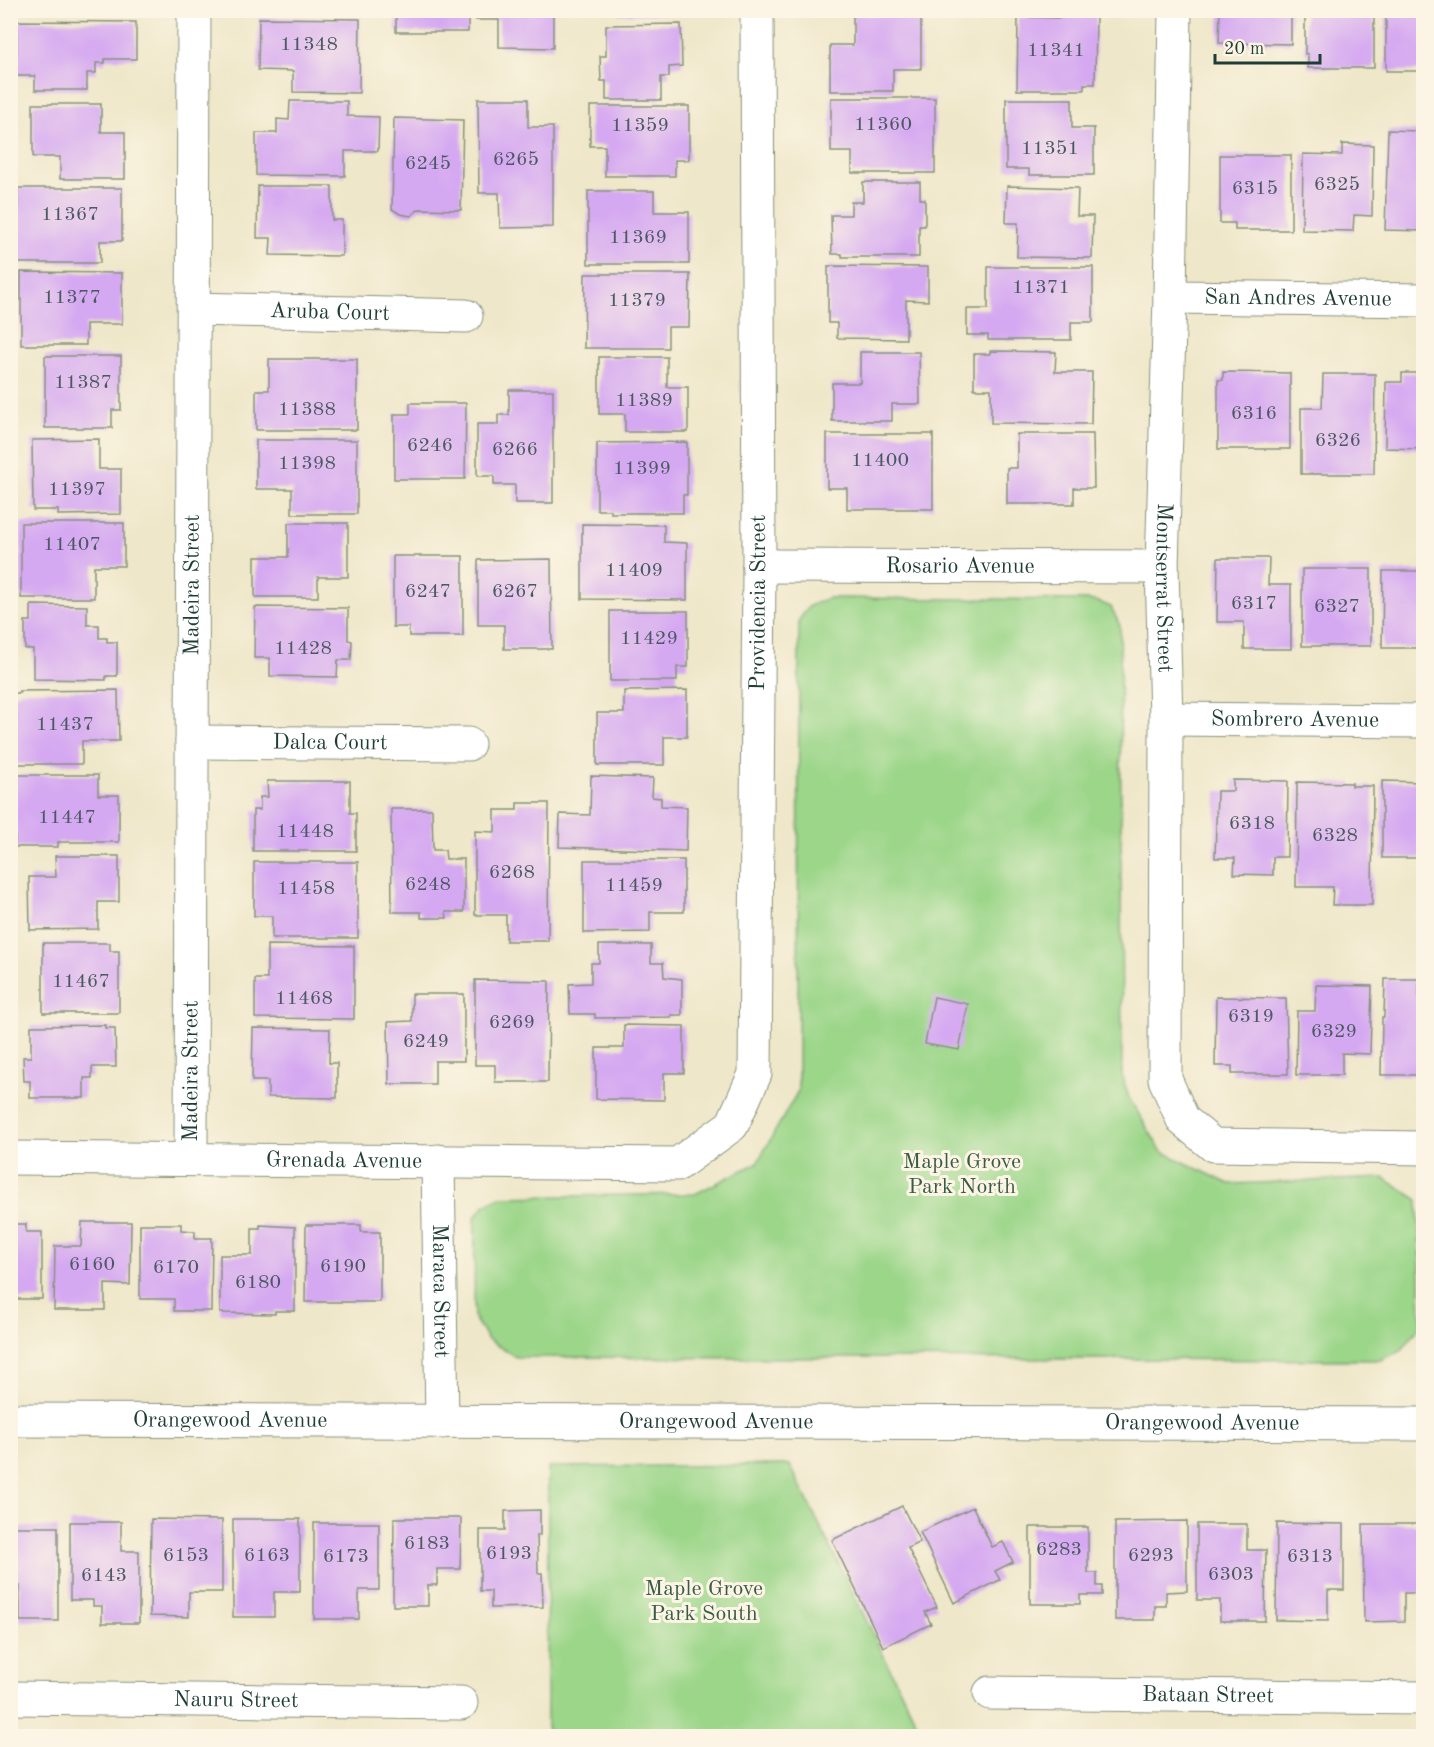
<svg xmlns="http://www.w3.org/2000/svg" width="1434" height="1747" font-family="'Old Standard TT',serif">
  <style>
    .green { fill: #9bd689; stroke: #5d8a5e; stroke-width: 1.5 }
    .building { fill: #d5a9f1 }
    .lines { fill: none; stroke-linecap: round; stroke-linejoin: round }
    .minor-casing { stroke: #87927e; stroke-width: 35 }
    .minor { stroke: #fff; stroke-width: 33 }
    .labels { text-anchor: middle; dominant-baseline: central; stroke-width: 6; stroke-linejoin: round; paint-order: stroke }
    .number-label { font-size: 20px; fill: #4c5863 }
    .street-label { font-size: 22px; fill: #1f3d34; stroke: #fcf5e5 }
    .park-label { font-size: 22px; fill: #385c45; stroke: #fcf5e5 }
  </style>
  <rect width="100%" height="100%" fill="#fcf5e5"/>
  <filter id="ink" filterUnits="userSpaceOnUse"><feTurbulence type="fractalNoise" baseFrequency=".0167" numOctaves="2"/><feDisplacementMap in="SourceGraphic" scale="12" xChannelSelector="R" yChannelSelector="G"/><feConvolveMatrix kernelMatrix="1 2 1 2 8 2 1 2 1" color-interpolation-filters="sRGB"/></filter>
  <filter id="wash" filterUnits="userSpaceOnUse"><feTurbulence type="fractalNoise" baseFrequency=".008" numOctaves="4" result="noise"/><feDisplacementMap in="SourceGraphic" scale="24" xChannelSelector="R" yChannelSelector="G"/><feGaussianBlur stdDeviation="1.35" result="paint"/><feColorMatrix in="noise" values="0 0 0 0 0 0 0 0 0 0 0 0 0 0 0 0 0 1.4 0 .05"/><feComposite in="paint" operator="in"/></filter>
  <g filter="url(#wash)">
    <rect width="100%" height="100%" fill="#efe7c9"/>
    <g class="green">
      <path d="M828,598L1086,600L1099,602L1111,607L1120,626L1122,1076L1129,1098L1161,1151L1229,1184L1384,1178L1418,1200L1421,1325L1402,1350L1380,1360L516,1357L488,1340L474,1318L475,1217L485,1205L500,1197L695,1194L757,1163L798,1091L799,620L809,606Z"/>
      <path d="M790,1465L923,1736H547L548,1467Z"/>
    </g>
    <g id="blocks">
      <g class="building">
        <rect x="396" y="10" width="72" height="22"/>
        <path d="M477,10H553V48L499,47V20H476Z"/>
        <rect x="619" y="10" width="74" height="4"/>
        <path d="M1220,10H1291V44L1219,43Z"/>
        <path d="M1305,10H1374V68H1308V54H1305Z"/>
        <rect x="1386" y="10" width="38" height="61"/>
        <path d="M853,15H921V69H893V91H830V45H853Z"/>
        <path d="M1061,15L1096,16L1095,84H1084V90H1017L1018,17L1061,18Z"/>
        <path d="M259,18L360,19L359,93L293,92V71L258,70Z"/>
        <path d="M17,21L136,22V59H105V63H96V73H87V90H35V76H11V53H17Z"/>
        <path d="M681,24L682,66L669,67V77H661V100H606V81H601L600,56H606V25Z"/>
        <path d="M831,98H935V173H852V152H831Z"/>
        <path d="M478,99H528V127H553V227L500,228L499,193H479Z"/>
        <path d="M1006,99H1072V128H1094V175H1029V169H1006Z"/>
        <path d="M290,101H347V116L379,117L378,151H345V176L256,175V133H277V119L289,120Z"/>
        <path d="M33,104H101V132H125V179H60V157H33Z"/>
        <path d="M590,106H689V160H675V176H605V146H590Z"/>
        <path d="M1420,113H1424V231L1385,230L1388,130L1419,131Z"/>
        <path d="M394,118L463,120L461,210L419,209L411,216L400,214L392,209Z"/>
        <path d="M1342,144L1373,145L1372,216L1354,215L1353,231L1302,230L1303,154L1342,155Z"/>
        <path d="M1220,155H1291V230H1235V223H1220Z"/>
        <path d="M863,182H920V199H925V226H919V257H842V254H832L831,215H851V202H863Z"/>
        <path d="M258,186H332V220H342V256L270,255L271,238H257Z"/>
        <path d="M1007,186L1078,188L1077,216H1093L1092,258L1017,257L1018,223H1006Z"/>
        <path d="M18,188H122V241H100V263H18Z"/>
        <path d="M588,191H654V212H689V264H588Z"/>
        <path d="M828,266L928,267V301L906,300V339L837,338V323H828Z"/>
        <path d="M988,267H1093V322H1071V340H988V335H967V309H988Z"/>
        <path d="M21,272L122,273V324H86V345H21Z"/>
        <path d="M585,274H690L689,327H668V348H584Z"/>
        <path d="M990,351L1056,352L1055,372H1092L1091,424L991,423V389H974V354H990Z"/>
        <path d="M860,352H919L920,404H892V421H832V383H860Z"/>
        <path d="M45,356H121V410H112V428H45Z"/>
        <path d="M599,357H667V387H688V432H625V414H599Z"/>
        <path d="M269,359H357V430H256V390H269Z"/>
        <path d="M1223,372L1290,373V449H1218V380H1223Z"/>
        <path d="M1402,373H1424V449L1385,448L1386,382H1402Z"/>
        <path d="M1323,374H1375L1374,474H1301V408H1322Z"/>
        <path d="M509,390H553V503H515V485H494V476H477V424H498V415H509Z"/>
        <path d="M410,403H466L465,479H394V414H410Z"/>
        <path d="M827,434H933V509H847V488H827Z"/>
        <path d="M1017,434H1093L1094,488H1074V504H1007V468H1017Z"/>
        <path d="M99,439V469H121V514L58,515V510H33L32,440Z"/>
        <path d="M256,440H357V514H292V489H256Z"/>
        <path d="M687,442V495H683V513H611V510H597V443Z"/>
        <path d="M21,523H124V566H94V598H21Z"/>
        <path d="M288,523H348V577H318V597H255V557H288Z"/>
        <path d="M582,524L664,525V542L687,543V600L582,599Z"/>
        <path d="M393,556H463V636H409V627H393Z"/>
        <path d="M1218,558H1269L1268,585H1291V649H1244V622H1217Z"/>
        <path d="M551,559L552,649H504V625H478V560Z"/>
        <rect x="1302" y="569" width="69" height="77"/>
        <path d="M1383,571H1424V648H1382Z"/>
        <path d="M31,605L87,606V625H99V638H107V642H117V676H106V680L33,679V649H25V621H31Z"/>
        <path d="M255,607L348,608V640L352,641L351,660H338L337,677L270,676V658H254Z"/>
        <path d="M610,611H688V667H677V681H610Z"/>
        <path d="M118,690L119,741H82V764H16V760H10L11,693H19V691Z"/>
        <path d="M687,690V737H664V765H597V713H624V691Z"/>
        <path d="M15,775H98V795H119V842H58V847H15Z"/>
        <path d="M591,776L653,778L652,797L661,798V806L687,807L686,851L559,847L560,814L590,815Z"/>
        <path d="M1233,780L1288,781L1287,857H1273V875L1234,874L1235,858H1215L1217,791H1233Z"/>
        <path d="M267,781H350V813H356V851H253V810H260V797H268Z"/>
        <path d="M1382,781L1424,782V858H1382Z"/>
        <path d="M1297,782L1352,783V786H1373L1372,905H1332L1333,887H1296Z"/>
        <path d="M517,803H549L548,941H506V915H475V831L495,832V810H517Z"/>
        <path d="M391,809H432L433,850H445L446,859H464V912H446L447,918H421V912H392Z"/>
        <path d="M55,856H119V902H98V929L30,930L29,877H56Z"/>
        <path d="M584,860H684V912H650V932L584,933Z"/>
        <path d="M254,862H358V938H272V916H254Z"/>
        <path d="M43,943H110V951H119V1013H43Z"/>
        <path d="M267,945L354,946V1019L255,1018V979H267Z"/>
        <path d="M599,945H651V963H663L664,977L682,979V1015H671V1017L595,1018V1014H570L569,984L591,983V963H599Z"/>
        <path d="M1385,979H1419V997H1424V1075H1381L1382,1017H1384Z"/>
        <path d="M475,980L549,981L548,1082H495V1065H475Z"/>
        <path d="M1316,985L1372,986L1370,1054L1342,1053V1075H1296L1297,1011H1315Z"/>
        <path d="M412,994H464V1061H435V1084H389L388,1022L412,1021Z"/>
        <path d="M934,997L968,1004L959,1050L925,1044Z"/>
        <path d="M1216,997L1286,998L1288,1074H1232V1066H1215Z"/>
        <path d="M105,1025V1028H115L116,1067H92V1078H84V1098H30V1081H24L23,1057H31V1026Z"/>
        <path d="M624,1025L684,1026V1073H664V1100L596,1099V1048H624Z"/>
        <path d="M253,1028L330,1029L329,1063H337V1098L268,1097V1081H252Z"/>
        <path d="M82,1222H131L130,1285L105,1284V1310H54L55,1246H81Z"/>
        <path d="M10,1224H26V1232H42V1299H10Z"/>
        <path d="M140,1224H181V1230L195,1231V1238H212L211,1311H174V1299H140Z"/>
        <path d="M260,1225L295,1227V1311H275V1314L220,1313V1255H252V1228H260Z"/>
        <path d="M306,1225H361V1232H380V1302H305Z"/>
        <path d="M902,1506L920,1542L908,1548L937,1607L925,1612L931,1624L883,1647L832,1540Z"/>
        <path d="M973,1507L992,1547L1003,1542L1013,1562L995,1571L1000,1580L954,1603L920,1532Z"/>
        <path d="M540,1510V1535H537L538,1573H542L543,1607L491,1608V1591H480V1530H505V1511Z"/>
        <path d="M394,1518H461L460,1569H437V1585H428V1606H393Z"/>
        <path d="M151,1519L222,1520V1592H189V1617L150,1616Z"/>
        <path d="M233,1519H300V1592H274V1617H233Z"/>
        <path d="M1187,1521V1591L1166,1592V1606H1155V1620H1115V1522Z"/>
        <path d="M70,1522H121V1551H139V1623H102V1606H93V1600H70Z"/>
        <path d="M314,1523H379V1590H359V1619H314Z"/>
        <path d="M1277,1523L1344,1524V1590H1328V1621L1276,1620Z"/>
        <path d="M1197,1524H1247V1550H1266L1265,1621H1220V1600H1197Z"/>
        <path d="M1363,1524H1424V1593H1404V1621L1364,1622Z"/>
        <path d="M10,1527H58V1621H20V1586H10Z"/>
        <path d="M1030,1527H1088V1573H1097V1586H1102V1595H1080V1604H1030Z"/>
      </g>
    </g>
  </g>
  <g filter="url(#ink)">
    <use href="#blocks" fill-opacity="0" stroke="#87927e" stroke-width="1.5"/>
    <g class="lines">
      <defs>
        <g id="minor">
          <path id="s1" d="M1175,10L1170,297L1162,567L1166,719L1165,1079L1183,1120L1213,1145L1424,1148"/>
          <path id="s2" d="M1170,297L1424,300"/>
          <path id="s3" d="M194,309L466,316"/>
          <path id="s4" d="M759,566L1162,567"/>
          <path id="s5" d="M1166,719L1424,721"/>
          <path id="s6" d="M192,742L468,744"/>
          <path id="s7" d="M10,1158L678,1164L732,1125L755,1074L759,566L757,10"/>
          <path id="s8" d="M191,1159L194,10"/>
          <path id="s9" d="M438,1161L442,1422"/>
          <path id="s10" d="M10,1420L1424,1424"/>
          <path id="s11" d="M990,1693L1424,1698"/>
          <path id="s12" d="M10,1698L461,1703"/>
        </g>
      </defs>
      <use href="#minor" class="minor-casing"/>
      <use href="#minor" class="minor"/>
    </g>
  </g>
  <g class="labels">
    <g class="number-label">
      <text x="309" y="45">11348</text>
      <text x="1056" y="51">11341</text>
      <text x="883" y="125">11360</text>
      <text x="640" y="126">11359</text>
      <text x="1050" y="149">11351</text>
      <text x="516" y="160">6265</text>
      <text x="428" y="164">6245</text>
      <text x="1337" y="185">6325</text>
      <text x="1255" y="189">6315</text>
      <text x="70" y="215">11367</text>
      <text x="638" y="238">11369</text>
      <text x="1041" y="288">11371</text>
      <text x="72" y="298">11377</text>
      <text x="637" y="301">11379</text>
      <text x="83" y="383">11387</text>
      <text x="644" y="401">11389</text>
      <text x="307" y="410">11388</text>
      <text x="1254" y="414">6316</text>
      <text x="1338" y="441">6326</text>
      <text x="430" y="446">6246</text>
      <text x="515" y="450">6266</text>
      <text x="880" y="461">11400</text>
      <text x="307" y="464">11398</text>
      <text x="642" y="469">11399</text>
      <text x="77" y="490">11397</text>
      <text x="72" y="545">11407</text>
      <text x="634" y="571">11409</text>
      <text x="428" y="592">6247</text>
      <text x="515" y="592">6267</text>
      <text x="1254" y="604">6317</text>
      <text x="1337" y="607">6327</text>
      <text x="649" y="639">11429</text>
      <text x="303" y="649">11428</text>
      <text x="65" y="725">11437</text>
      <text x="67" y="818">11447</text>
      <text x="1252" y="824">6318</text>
      <text x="305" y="832">11448</text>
      <text x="1335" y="836">6328</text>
      <text x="512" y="873">6268</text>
      <text x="428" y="885">6248</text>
      <text x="634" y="886">11459</text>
      <text x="306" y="889">11458</text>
      <text x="81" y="982">11467</text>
      <text x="304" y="999">11468</text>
      <text x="1251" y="1017">6319</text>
      <text x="512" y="1023">6269</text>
      <text x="1334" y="1032">6329</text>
      <text x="426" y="1042">6249</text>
      <text x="92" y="1265">6160</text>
      <text x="343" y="1267">6190</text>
      <text x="176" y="1268">6170</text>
      <text x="258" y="1283">6180</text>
      <text x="427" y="1544">6183</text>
      <text x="1059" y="1550">6283</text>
      <text x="509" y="1554">6193</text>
      <text x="186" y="1556">6153</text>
      <text x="267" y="1556">6163</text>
      <text x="1151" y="1556">6293</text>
      <text x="346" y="1557">6173</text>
      <text x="1310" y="1557">6313</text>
      <text x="1231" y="1575">6303</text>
      <text x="104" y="1576">6143</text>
    </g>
    <g class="street-label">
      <text stroke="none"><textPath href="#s2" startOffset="128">San Andres Avenue</textPath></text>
      <text stroke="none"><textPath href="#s3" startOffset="136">Aruba Court</textPath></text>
      <text stroke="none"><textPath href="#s4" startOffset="201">Rosario Avenue</textPath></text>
      <text stroke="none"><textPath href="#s8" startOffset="574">Madeira Street</textPath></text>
      <text stroke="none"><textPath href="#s1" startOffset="578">Montserrat Street</textPath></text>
      <text stroke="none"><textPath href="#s7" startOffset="1262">Providencia Street</textPath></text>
      <text stroke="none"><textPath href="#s5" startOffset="129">Sombrero Avenue</textPath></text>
      <text stroke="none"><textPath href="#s6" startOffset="138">Dalca Court</textPath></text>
      <text stroke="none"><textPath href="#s8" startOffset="88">Madeira Street</textPath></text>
      <text stroke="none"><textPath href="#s7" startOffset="334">Grenada Avenue</textPath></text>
      <text stroke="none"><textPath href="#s9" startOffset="130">Maraca Street</textPath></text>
      <text stroke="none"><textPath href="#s10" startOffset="220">Orangewood Avenue</textPath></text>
      <text stroke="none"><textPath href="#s10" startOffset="706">Orangewood Avenue</textPath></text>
      <text stroke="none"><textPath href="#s10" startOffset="1192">Orangewood Avenue</textPath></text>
      <text stroke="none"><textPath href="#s11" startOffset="218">Bataan Street</textPath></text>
      <text stroke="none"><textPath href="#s12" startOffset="226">Nauru Street</textPath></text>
    </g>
    <g class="park-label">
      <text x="962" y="1162">Maple Grove<tspan x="962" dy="25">Park North</tspan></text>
      <text x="704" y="1589">Maple Grove<tspan x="704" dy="25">Park South</tspan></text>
    </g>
  </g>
  <rect width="1434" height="1747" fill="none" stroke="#fcf5e5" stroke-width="36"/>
  <path d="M1215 54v9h105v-9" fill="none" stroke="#1f3d34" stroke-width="3"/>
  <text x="1224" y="54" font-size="18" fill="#1f3d34" stroke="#fcf5e5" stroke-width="4.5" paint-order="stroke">20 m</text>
</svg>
